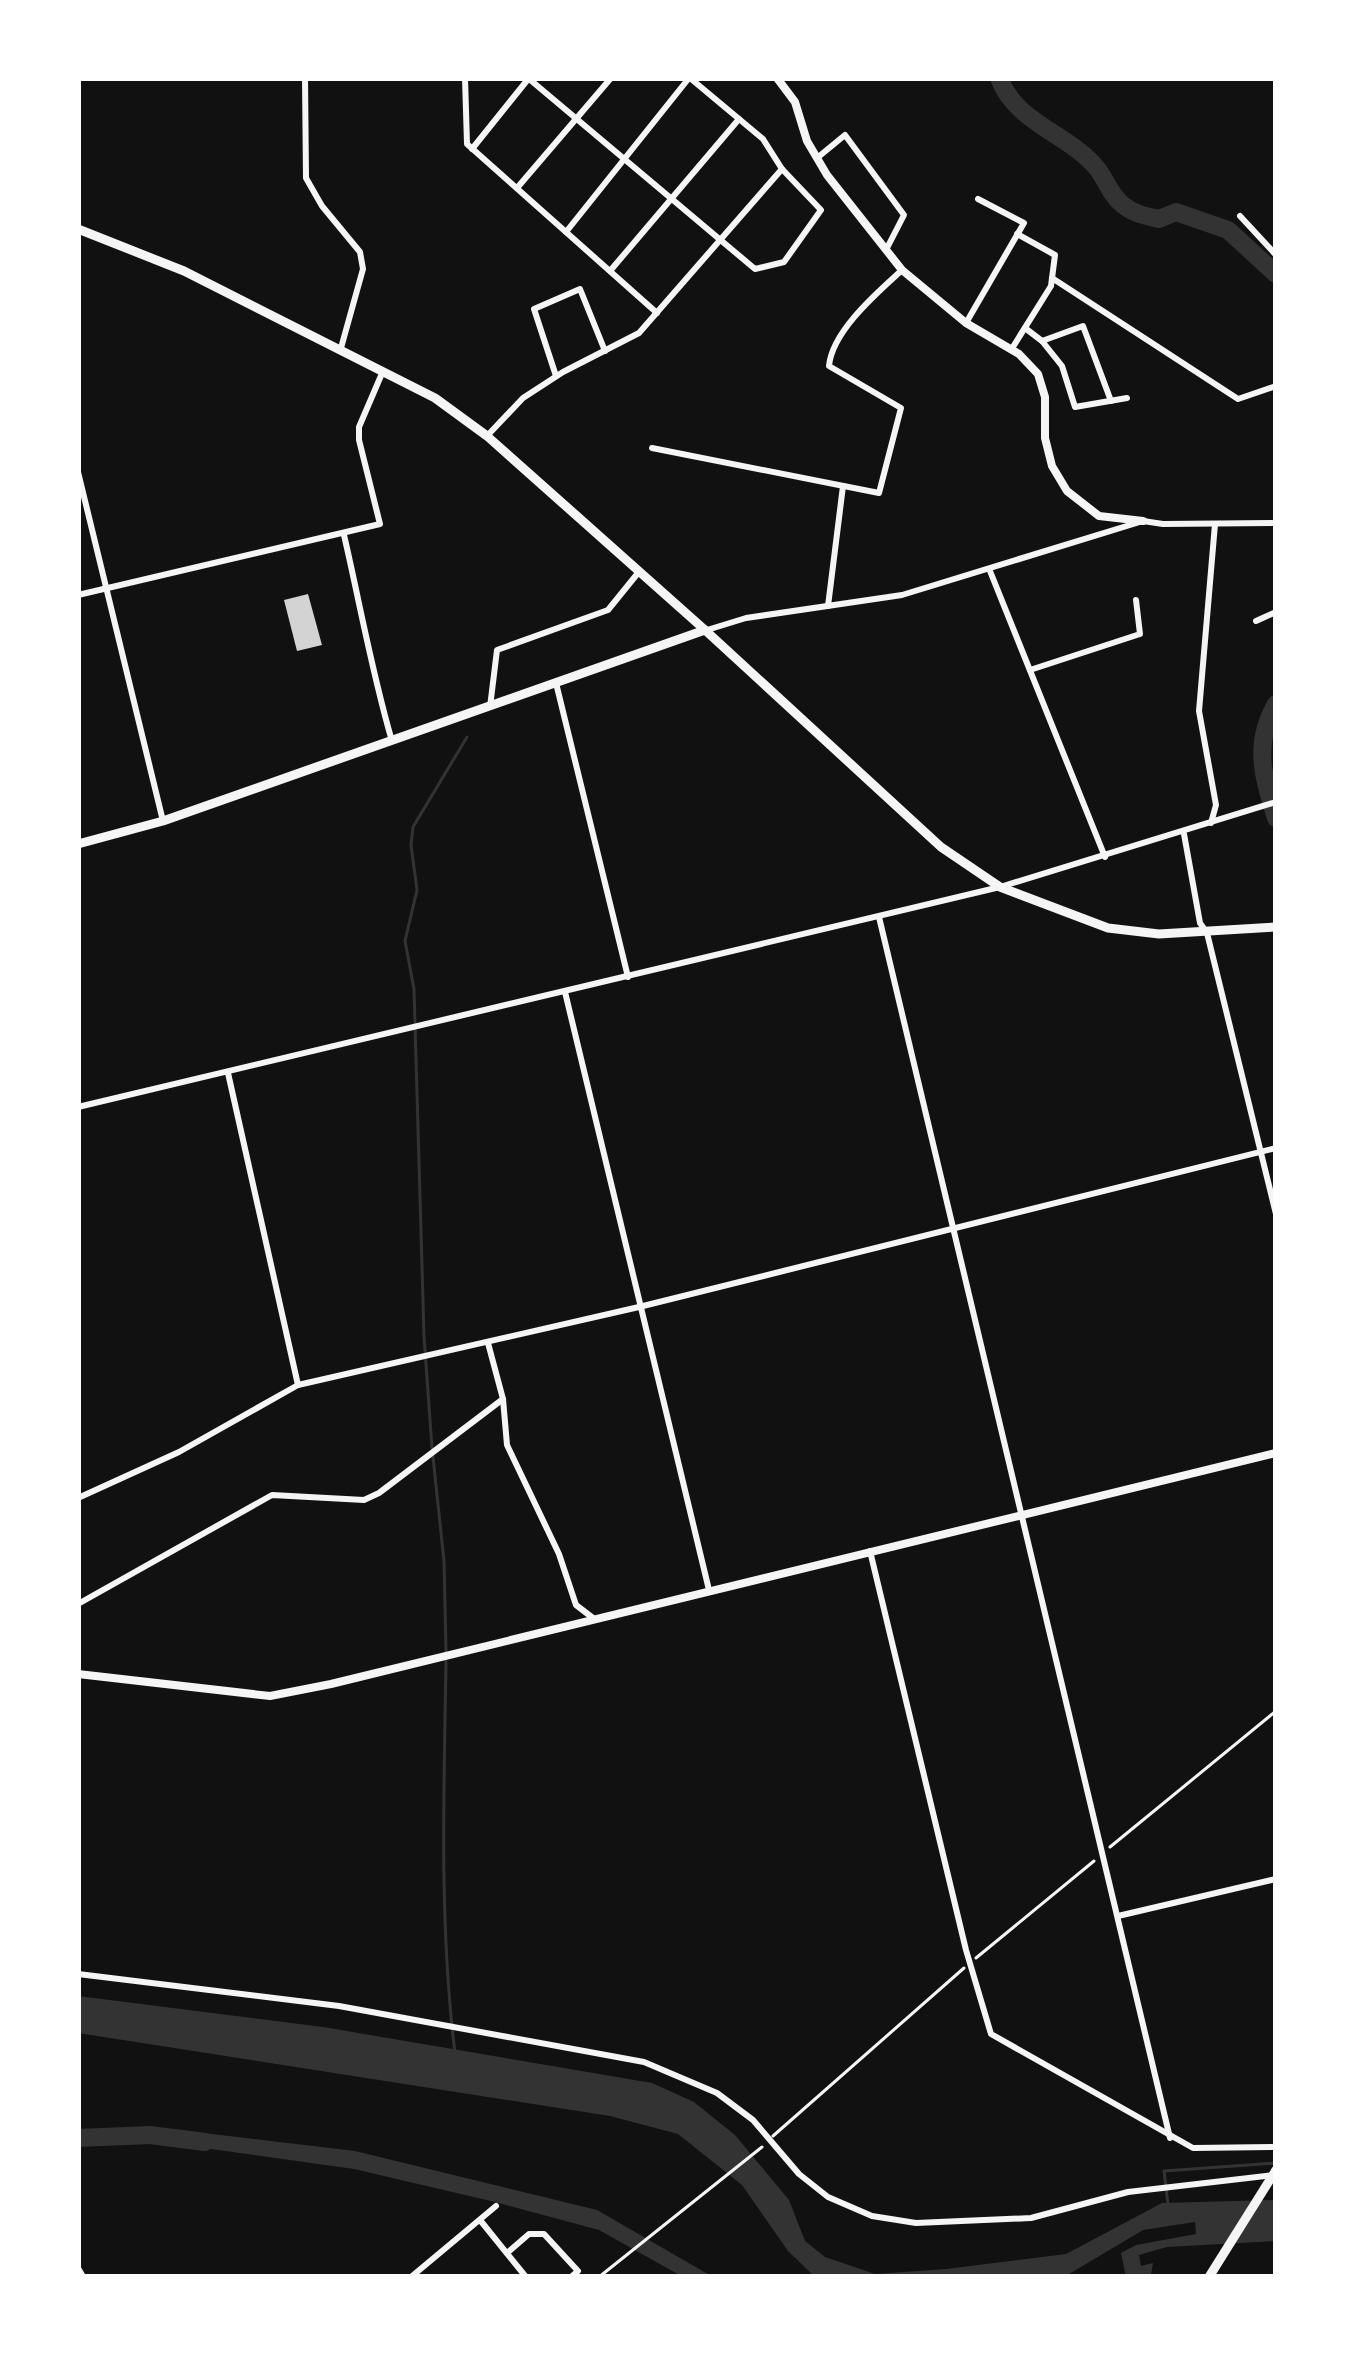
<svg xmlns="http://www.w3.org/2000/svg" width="1354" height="2355" font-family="'Varela Round',sans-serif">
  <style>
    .water { fill: #333 }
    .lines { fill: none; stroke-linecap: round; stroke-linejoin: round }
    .stream { stroke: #333; stroke-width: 3 }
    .river { stroke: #333; stroke-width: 18 }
    .building { fill: #d3d3d3 }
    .path { stroke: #f5f5f5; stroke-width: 3 }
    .minor { stroke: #f5f5f5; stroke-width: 6 }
    .tertiary { stroke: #f5f5f5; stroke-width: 8 }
    .secondary { stroke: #f5f5f5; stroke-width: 9 }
    .primary { stroke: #f5f5f5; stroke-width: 9 }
  </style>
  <rect width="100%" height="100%" fill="#111"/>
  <g class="water">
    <path d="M78,1996L323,2027L652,2083L694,2102L735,2135L789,2200L805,2241L825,2257L875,2274L946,2269L1066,2254L1162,2203L1276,2200V2241L1167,2247L1139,2255L1141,2266L1153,2263L1151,2275L1126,2277L1121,2253L1136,2245L1196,2234L1195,2222L1143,2230L1064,2277H815L788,2251L742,2185L678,2134L610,2116L78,2033Z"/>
    <path d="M179,2130L355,2151L597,2210L713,2277H683L599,2230L495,2202L354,2169L182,2145Z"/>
  </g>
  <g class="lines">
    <g class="stream">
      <path d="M432,1448L424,1336L414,989L405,941L417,890L411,845L413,827L467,737"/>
      <path d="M433,1457L444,1561L446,1651"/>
      <path d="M446,1661C444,1790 439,1924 455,2053"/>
      <path d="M1168,2205L1164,2171L1276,2163"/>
    </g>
    <g class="river">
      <path d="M999,78C1016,123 1067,133 1096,167C1107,180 1109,194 1123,205C1134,214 1146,216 1159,219L1176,212L1228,230L1276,274"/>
      <path d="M1276,704C1253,744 1263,776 1276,818"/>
      <path d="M78,2138L150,2135L205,2142"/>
    </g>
  </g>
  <path class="building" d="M308,594L322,645L297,651L284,600Z"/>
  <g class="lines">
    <g class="path">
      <path d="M1110,1847L1276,1711"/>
      <path d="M976,1958L1094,1861"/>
      <path d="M773,2136L964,1968"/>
      <path d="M599,2277L762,2147"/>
    </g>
    <g class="minor">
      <path d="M305,78L306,178L322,206L360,252L363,269L341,348"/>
      <path d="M465,78L467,144L657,313"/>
      <path d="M528,78L755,269L784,262L821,210L782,169L763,139L690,78"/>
      <path d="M472,149L529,78"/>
      <path d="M817,158L845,135L904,215L886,250"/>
      <path d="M517,188L611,78"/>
      <path d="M1240,216L1276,255"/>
      <path d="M78,219V234"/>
      <path d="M566,232L689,78"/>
      <path d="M610,271L739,119"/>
      <path d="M1052,278L1238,399L1276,386"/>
      <path d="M966,323L1024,223L978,199"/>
      <path d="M1025,328L1042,341L1083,326L1111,401"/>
      <path d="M1042,341L1062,366L1075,407L1127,398"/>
      <path d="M1011,350L1051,286L1055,255L1017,234"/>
      <path d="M556,376L534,309L580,289L605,351"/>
      <path d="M487,436L523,398L563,372L639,333L782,169"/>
      <path d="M652,448L879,493L901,408L829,366C832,331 878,292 902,270"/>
      <path d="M78,472L163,821"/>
      <path d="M344,535C360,604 372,673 392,741"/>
      <path d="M990,571L1105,857"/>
      <path d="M78,595L380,524L359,440V427L383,371"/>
      <path d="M828,606L843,486"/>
      <path d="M1256,621L1276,612"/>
      <path d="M707,630L746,618L902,595L1143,521L1163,524L1276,523"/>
      <path d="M1030,670L1140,634L1136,600"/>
      <path d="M556,683L628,977"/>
      <path d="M490,707L497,650L608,610L638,573"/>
      <path d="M1211,823L1216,805L1199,711L1215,524"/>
      <path d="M1184,834L1200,923L1207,933L1276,1214"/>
      <path d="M879,917L1170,2138"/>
      <path d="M565,992L709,1590"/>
      <path d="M228,1073L298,1385"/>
      <path d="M78,1107L1000,887L1276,802"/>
      <path d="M488,1343L503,1399L507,1445L559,1554L576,1605L593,1618"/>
      <path d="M78,1498L179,1452L298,1385L639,1307L1276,1148"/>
      <path d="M870,1551L966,1950L991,2034L1193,2148L1276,2147"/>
      <path d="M78,1604L272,1495L364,1500L379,1493L503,1399"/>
      <path d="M1118,1916L1276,1879"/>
      <path d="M78,1974L339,2006L644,2062L717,2093L753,2120L799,2174L828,2197L872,2216L916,2223L1031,2218L1128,2192L1275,2175"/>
      <path d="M480,2220L526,2277"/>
      <path d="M507,2253L529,2234H544L578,2271L571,2277"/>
      <path d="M411,2277L496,2206"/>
    </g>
    <g class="tertiary">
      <path d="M777,78L795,102L807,141L827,175L902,270L966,323L1019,354L1038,374L1045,397V438L1052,466L1067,491L1099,516L1143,521"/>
      <path d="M78,1674L270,1696L331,1684L1276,1453"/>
      <path d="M78,2270L82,2277"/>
    </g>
    <g class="secondary">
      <path d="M78,229L184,271L435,398L487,436L705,630"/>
      <path d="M1209,2277L1276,2170"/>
    </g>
    <path class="primary" d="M78,844L163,821L705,630L941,847L1000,887L1108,928L1159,934L1276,927"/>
  </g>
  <rect width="1354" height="2355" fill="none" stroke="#ffffff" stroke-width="162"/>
</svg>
